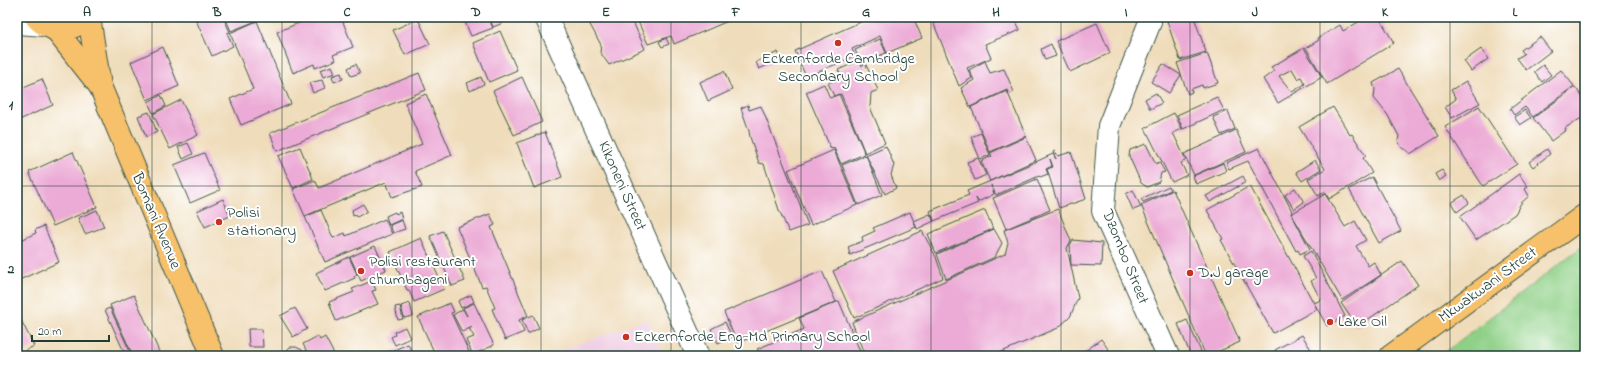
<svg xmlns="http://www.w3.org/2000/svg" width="1602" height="373" font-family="'Indie Flower',sans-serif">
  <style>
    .built { fill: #f0d0e5 }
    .green { fill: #8fd087; stroke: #57865e }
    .building { fill: #ecabd6; fill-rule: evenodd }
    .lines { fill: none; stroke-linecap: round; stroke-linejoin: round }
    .minor-casing { stroke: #3e5548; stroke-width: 24 }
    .major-casing { stroke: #3e5548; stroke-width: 24 }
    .minor { stroke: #fff; stroke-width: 22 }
    .major { stroke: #f6c16b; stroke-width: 22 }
    .grid { fill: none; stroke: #1f3d34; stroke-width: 1; stroke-opacity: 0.55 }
    .poi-dot { fill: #c8321e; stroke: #fff; stroke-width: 1.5 }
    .labels { text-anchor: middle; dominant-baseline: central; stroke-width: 4; stroke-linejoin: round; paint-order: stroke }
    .poi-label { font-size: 16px; fill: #1f3d34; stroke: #fff; text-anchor: start }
    .street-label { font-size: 16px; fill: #1f3d34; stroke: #fff }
    .neatline { fill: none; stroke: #1f3d34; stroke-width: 1.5 }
    .grid-label { font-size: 13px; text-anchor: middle; font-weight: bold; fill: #1f3d34 }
  </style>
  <rect width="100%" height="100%" fill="#fff"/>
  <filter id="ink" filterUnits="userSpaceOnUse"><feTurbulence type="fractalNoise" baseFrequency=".025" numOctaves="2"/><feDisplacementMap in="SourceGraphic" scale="8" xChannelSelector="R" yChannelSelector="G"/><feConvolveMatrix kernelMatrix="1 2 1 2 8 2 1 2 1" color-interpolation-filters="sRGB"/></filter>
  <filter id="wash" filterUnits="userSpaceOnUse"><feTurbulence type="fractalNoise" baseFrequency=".012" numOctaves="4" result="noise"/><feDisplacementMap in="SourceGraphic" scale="16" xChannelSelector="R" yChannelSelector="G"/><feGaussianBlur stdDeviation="0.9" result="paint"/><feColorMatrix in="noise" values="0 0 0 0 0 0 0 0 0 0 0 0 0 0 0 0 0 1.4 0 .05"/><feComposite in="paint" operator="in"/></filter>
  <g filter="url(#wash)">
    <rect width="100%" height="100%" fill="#efdcba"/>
    <path class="built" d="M648,319L664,356H544Z"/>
    <path class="green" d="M1585,244V356H1440L1449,349Z"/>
    <g id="blocks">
      <g class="building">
        <path d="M197,17H223L230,32L227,33L233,46L212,56L195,18Z"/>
        <path d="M225,17H266L231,31Z"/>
        <path d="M313,17H341L353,47L333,55L336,60L315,68L314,64L293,73L277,32Z"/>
        <path d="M463,17H488L493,28L471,36Z"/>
        <path d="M489,17H501L503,23L493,27Z"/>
        <path d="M586,17H631L645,49L609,65L600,52L601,45Z"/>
        <path d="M636,17H663L665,23L663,17H727L728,21L674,44L671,36L648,44Z"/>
        <path d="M872,17H913L922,38L887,53L880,36L852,49L855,56L806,77L795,51Z"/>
        <path d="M931,17H1014L1020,30L985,44L991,58L967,68L972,78L959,86Z"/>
        <path d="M1179,17H1194L1206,52L1180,60L1167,21Z"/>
        <path d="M1367,17H1379L1394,43L1327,84L1306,48L1319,40L1318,38L1340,25L1343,31Z"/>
        <path d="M418,19L430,44L405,55L393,30Z"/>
        <path d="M257,21L291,104L241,125L230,99L253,89L230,33Z"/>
        <path d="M1097,23L1110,53L1070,72L1056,41Z"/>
        <path d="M500,31L517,70L489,82L473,43Z"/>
        <path d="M1540,37L1551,51L1526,70L1517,58L1524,54L1521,50Z"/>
        <path d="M666,38L669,44L662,47L659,42Z"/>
        <path d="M880,39L886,53L861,64L855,50Z"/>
        <path d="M1051,44L1056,56L1045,60L1041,49Z"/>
        <path d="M163,47L179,86L147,100L131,62Z"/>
        <path d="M1304,48L1322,77L1278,103L1263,79L1274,71L1271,67ZM1292,69L1298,79L1301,77L1305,84L1292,92L1279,76Z"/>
        <path d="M1481,49L1488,59L1471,71L1464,61Z"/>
        <path d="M778,52L781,59L759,69L756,62Z"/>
        <path d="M1207,53L1218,83L1203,88L1202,85L1191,89L1192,92L1188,94L1177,63Z"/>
        <path d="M859,61L862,66L865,63L878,90L871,93L870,107L885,143L865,153L841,94L834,96L828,83L842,77L838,70Z"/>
        <path d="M985,61L990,73L1004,69L1014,92L1009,94L1007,90L970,107L961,88L974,80L969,70Z"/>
        <path d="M356,64L360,73L351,76L348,68Z"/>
        <path d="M1163,64L1181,75L1169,93L1151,82Z"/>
        <path d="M1543,65L1551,75L1542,82L1534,72Z"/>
        <path d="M332,66L335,73L323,77L320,70Z"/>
        <path d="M1398,69L1439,136L1410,154L1408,151L1402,148L1398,141L1399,136L1387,114L1374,98L1375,89L1373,83Z"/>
        <path d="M1561,70L1574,86L1533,117L1525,107L1514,115L1510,109Z"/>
        <path d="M724,71L732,90L708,101L700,82Z"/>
        <path d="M341,73L343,79L334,82L332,76Z"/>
        <path d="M419,73L426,90L277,151L270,133Z"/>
        <path d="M481,77L484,84L470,91L467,83Z"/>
        <path d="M522,77L542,122L514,135L493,91Z"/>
        <path d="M42,79L53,105L17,121V90Z"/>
        <path d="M322,80L325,88L313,93L309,83Z"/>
        <path d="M1466,81L1480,103L1452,118L1445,107L1456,99L1451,90Z"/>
        <path d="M824,84L830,98L839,94L863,149L864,154L841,164L834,148L831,149L806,92Z"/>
        <path d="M1575,87L1585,100V116L1565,128L1566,130L1551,141L1533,118Z"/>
        <path d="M1007,91L1026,136L990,152L971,107Z"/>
        <path d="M1156,93L1162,103L1150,109L1145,99Z"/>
        <path d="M426,94L452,155L415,171L422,187L392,197L386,182L305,216L293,189L315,180L319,188L422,144L405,103Z"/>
        <path d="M161,95L166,106L153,113L148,102Z"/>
        <path d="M1217,97L1224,110L1183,129L1177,115Z"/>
        <path d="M181,100L198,135L170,149L153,114Z"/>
        <path d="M748,105L749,110L761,106L808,225L789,232L779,210L764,164L759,163L750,137L749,131L741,108Z"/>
        <path d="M1479,106L1517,164L1483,186L1445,127Z"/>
        <path d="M1333,107L1350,135L1352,134L1366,156L1363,158L1372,173L1329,199L1325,192L1318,196L1308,179L1325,169L1299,127Z"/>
        <path d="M1525,110L1531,118L1520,125L1514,117Z"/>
        <path d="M1228,111L1235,129L1221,135L1213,117Z"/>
        <path d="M149,112L157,132L146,137L138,116Z"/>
        <path d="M1174,113L1182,129L1173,133L1186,160L1181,163L1187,175L1172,182L1145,128Z"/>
        <path d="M1236,130L1246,152L1194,175L1184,154Z"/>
        <path d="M545,132L562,177L534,188L517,143Z"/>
        <path d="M981,133L990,155L980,159L971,137Z"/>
        <path d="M1026,137L1036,160L990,181L981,161L992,156L990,153Z"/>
        <path d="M188,143L193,154L183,159L178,147Z"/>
        <path d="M1146,144L1156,164L1159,162L1165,172L1161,173L1159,182L1147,187L1141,183L1129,156L1130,150Z"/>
        <path d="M886,146L894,165L891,175L896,188L885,194L866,155Z"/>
        <path d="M300,147L313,179L293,188L278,156Z"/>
        <path d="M1259,148L1292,211L1291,214L1325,194L1345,227L1355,221L1366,240L1356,246L1368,266L1374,262L1381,275L1342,300L1292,215L1310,249L1300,254L1298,250L1296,251L1248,161L1229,169L1226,163Z"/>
        <path d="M1547,149L1550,154L1533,167L1529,162Z"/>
        <path d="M834,150L857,205L811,225L788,170Z"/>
        <path d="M1055,151L1058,156L1071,152L1086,199L1059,208L1047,169L1053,167L1050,159L1052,166L1046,169L1048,174L1040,177L1039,176L996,195L991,185L994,194L978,202L976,198L978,203L934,221L930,211L969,195L967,191L1033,163L1053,154L1056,159L1053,152Z"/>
        <path d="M73,152L97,207L53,226L29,172Z"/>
        <path d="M204,153L220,190L190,203L174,165Z"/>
        <path d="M866,155L882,195L858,205L842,165Z"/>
        <path d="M978,158L986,175L975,180L967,162Z"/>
        <path d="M1315,160L1321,169L1302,181L1296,172Z"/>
        <path d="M1223,163L1226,171L1196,184L1193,176Z"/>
        <path d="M1442,170L1446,176L1439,181L1435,174Z"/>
        <path d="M1519,174L1528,187L1525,189L1529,196L1521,203L1515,214L1476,240L1460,217Z"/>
        <path d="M1243,176L1246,182L1210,202L1206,196Z"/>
        <path d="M1372,177L1401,231L1379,243L1349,189Z"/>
        <path d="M1037,179L1050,210L1006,229L993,198Z"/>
        <path d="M1169,186L1171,190L1143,202L1141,199Z"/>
        <path d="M1250,186L1317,309L1273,333L1221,240L1223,239L1207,210Z"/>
        <path d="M1295,188L1304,202L1294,209L1285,195Z"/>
        <path d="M1133,190L1141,207L1133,210L1126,194Z"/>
        <path d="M1173,190L1240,342L1208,356H1206L1141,205Z"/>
        <path d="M1464,195L1469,203L1457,212L1451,203Z"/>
        <path d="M223,199L230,216L205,227L197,211Z"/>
        <path d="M363,204L367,211L357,217L356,215L353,216L352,210Z"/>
        <path d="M1058,209L1071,241L1067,248L1078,298L1070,317L1058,328L992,356H865L852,322L1005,254L1008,243L1004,230Z"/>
        <path d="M97,210L104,227L85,234L78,218Z"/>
        <path d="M321,210L333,238L345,233L346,236L385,219L392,234L325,262L305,217Z"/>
        <path d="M985,210L993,229L936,253L928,234Z"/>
        <path d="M395,212L396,214L400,212L402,219L389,225L386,216Z"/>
        <path d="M910,212L916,227L850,255L848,247L863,241L862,237L875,231L873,228Z"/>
        <path d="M490,214L495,225L491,227L528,316L519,320L524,332L505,340L492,309L495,308L486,286L482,287L457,227Z"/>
        <path d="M930,214L934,221L917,229L914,221Z"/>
        <path d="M402,220L405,229L393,233L390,225Z"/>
        <path d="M44,226L59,262L17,281V242L36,233L35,230Z"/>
        <path d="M994,229L1002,243L995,257L946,279L937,254Z"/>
        <path d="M443,231L465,281L452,286L430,236Z"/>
        <path d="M922,231L936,257L943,278L854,318L833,271Z"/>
        <path d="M421,238L444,289L414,302L409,290H407L390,252Z"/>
        <path d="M1073,240L1102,243L1101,266L1071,265L1070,245Z"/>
        <path d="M375,246L386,270L361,281L350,257Z"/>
        <path d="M1311,251L1345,316L1327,326L1314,303L1321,300L1311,281L1316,278L1303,256Z"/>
        <path d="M349,257L357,274L354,276L355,278L325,291L316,273Z"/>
        <path d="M1402,261L1418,285L1357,327L1341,303Z"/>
        <path d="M822,271L836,302L737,343L724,312Z"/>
        <path d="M372,281L376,290L372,291L378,304L336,321L329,302L354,292L352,289Z"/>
        <path d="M134,295L161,356H133L110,305Z"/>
        <path d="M471,295L474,302L461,308L458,301Z"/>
        <path d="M839,301L862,356H747L759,351L757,349L804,329L799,318Z"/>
        <path d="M410,303L413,316L404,318L401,306Z"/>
        <path d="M450,303L454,312L451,313L470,354L465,356H436L418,317Z"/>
        <path d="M474,303L494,345L473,355L466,340L474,337L469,328L472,327L462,332L453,315L463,309L467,316L463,308Z"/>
        <path d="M400,306L403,319L398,320L395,307Z"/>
        <path d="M110,308L132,356H126L105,310Z"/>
        <path d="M295,308L307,329L293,337L280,316Z"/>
        <path d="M17,312L34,346L19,354L17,351L19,350L17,348Z"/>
        <path d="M533,315L539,328L528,334L522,320Z"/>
        <path d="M1187,320L1203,356H1191L1178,324Z"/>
        <path d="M725,322L732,337L718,343L711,329Z"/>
        <path d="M405,327L410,338L395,345L391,337L395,335L394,332Z"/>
        <path d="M248,329H262L263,347H249Z"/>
        <path d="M1302,335L1313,353L1308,356H1278L1275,350Z"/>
        <path d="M318,336L320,340L325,337L335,356H309L303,344Z"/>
        <path d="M1101,339L1113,356H1079Z"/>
        <path d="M408,344L414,356H380Z"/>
        <path d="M290,347H296L302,350L304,356H285L286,351Z"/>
      </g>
    </g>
  </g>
  <g filter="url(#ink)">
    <use href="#blocks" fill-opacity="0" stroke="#3e5548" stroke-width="1"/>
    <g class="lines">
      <defs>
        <g id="minor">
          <path d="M546,17L698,356"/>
          <path d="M1149,17L1150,22L1109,126L1103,211L1168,356"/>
          <path d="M17,23L45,25"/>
        </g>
        <g id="major">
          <path d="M36,17C51,34 73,32 87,17"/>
          <path d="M89,17L100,86L213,356"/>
          <path d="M54,28L99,85"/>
          <path d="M1391,356L1585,215"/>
        </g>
      </defs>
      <use href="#minor" class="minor-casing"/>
      <use href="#major" class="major-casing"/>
      <use href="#minor" class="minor"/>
      <use href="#major" class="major"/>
    </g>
  </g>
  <path class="grid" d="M152,17V356M282,17V356M412,17V356M541,17V356M671,17V356M801,17V356M931,17V356M1061,17V356M1190,17V356M1320,17V356M1450,17V356M17,186H1585"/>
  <g class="poi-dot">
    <circle cx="838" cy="43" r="4"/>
    <circle cx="219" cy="222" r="4"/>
    <circle cx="361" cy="271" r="4"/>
    <circle cx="1190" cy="273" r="4"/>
    <circle cx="1330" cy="322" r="4"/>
    <circle cx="626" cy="337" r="4"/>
  </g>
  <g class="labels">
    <g class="poi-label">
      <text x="838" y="59" text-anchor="middle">Eckernforde Cambridge<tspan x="838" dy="18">Secondary School</tspan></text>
      <text x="227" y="213">Polisi<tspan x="227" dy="18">stationary</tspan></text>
      <text x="369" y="262">Polisi restaurant<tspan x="369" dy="18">chumbageni</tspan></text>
      <text x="1198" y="273">D.J garage</text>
      <text x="1338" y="322">Lake Oil</text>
      <text x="634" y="337">Eckernforde Eng-Md Primary School</text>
    </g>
    <g class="street-label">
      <text transform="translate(622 186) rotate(66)">Kikoneni Street</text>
      <text transform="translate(156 221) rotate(67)">Bomani Avenue</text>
      <text transform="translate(1125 257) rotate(68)">Dzombo Street</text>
      <text transform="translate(1488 285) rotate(-36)">Mkwakwani Street</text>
    </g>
  </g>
  <rect width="1602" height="373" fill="none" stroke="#fff" stroke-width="44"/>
  <path d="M32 335v6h77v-6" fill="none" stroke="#1f3d34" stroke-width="2"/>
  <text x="38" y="335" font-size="12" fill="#1f3d34" stroke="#ffffff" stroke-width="3" paint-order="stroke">20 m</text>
  <rect x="22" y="22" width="1558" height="329" class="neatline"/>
  <g class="grid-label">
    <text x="87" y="16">A</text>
    <text x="217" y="16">B</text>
    <text x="347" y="16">C</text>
    <text x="476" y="16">D</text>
    <text x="606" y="16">E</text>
    <text x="736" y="16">F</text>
    <text x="866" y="16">G</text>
    <text x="996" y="16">H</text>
    <text x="1126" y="16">I</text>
    <text x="1255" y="16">J</text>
    <text x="1385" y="16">K</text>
    <text x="1515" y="16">L</text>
    <text x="11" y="109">1</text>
    <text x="11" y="273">2</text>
  </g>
</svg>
